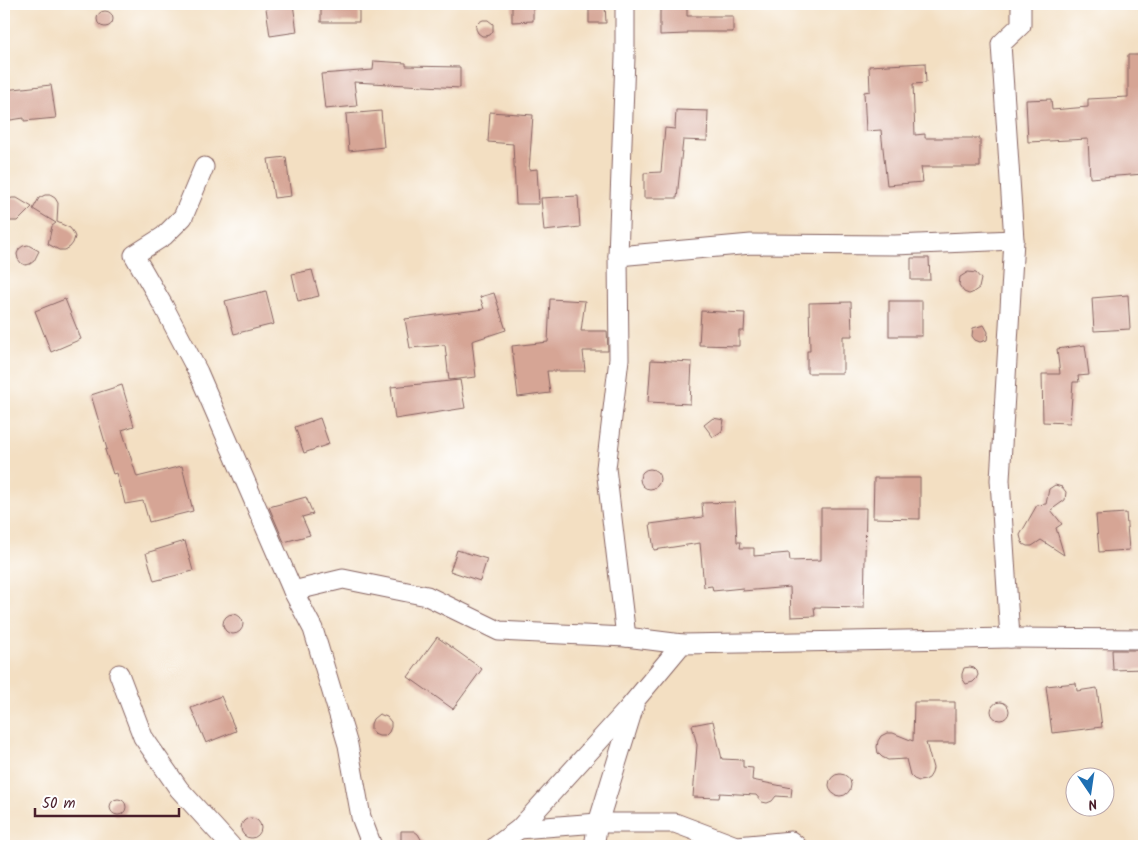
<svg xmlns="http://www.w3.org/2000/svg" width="1148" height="850" font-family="Kalam,sans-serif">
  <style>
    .building { fill: #d6a595 }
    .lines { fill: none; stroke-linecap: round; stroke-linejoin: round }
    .street-casing { stroke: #856260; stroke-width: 21 }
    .street { stroke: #fff; stroke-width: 19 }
  </style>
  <rect width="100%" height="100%" fill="#fff"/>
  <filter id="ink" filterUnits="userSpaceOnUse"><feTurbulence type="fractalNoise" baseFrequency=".02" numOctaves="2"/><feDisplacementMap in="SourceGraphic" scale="10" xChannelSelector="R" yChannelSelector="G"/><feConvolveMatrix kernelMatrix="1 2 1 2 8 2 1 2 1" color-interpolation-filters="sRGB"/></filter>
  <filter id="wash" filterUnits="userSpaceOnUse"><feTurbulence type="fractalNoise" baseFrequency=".0096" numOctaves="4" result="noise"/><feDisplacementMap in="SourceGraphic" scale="20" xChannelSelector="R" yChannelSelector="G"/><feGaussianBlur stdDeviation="1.12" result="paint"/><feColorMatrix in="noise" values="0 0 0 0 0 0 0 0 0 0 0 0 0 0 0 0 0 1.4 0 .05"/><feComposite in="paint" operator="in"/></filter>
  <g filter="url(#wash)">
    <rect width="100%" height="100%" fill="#f3dfc2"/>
    <g id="blocks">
      <g class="building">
        <path d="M293,4L297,32L270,36L266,8Z"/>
        <rect x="321" y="4" width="38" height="18"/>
        <path d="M512,4H533V21L512,22Z"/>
        <path d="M589,4H605L606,23H589Z"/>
        <path d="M660,6H687V16H733V32H687V34L660,35Z"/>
        <circle cx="105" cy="19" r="8"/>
        <path d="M483,20H488L493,24V31L490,35L486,36H482L478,33L476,29V25L479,22Z"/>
        <path d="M1128,55H1144V174L1090,178L1088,139L1028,142L1026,100L1051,99L1052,110L1088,107V99L1128,97Z"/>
        <path d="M374,61L406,63V66L460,67V88L354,82L357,106L325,109L321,74L373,70Z"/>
        <path d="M925,63L926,83L913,84L915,135L925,134V138H980V167H921L923,182L887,185L881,130L866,131L864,92L870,91L869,66Z"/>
        <path d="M51,85L56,118L24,121V118L4,121V90Z"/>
        <path d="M676,110L708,111L707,141L683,140L677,198H644V173L661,172L665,128L675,129Z"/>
        <path d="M381,111L384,147L349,151L346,114Z"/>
        <path d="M490,112L533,115L529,170L537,169L539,204H516L513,144L488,142Z"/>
        <path d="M286,157L291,196L274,198L268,159Z"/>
        <path d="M45,195H50L55,198L58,203L57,222L70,228L73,232L75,237L73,243L70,247L65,250H59L48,244L52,226L56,223L33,209L39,198Z"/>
        <path d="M578,196L580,227L544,231L541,198Z"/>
        <path d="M12,198H17L32,207L18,221H10L4,217V203L7,200Z"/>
        <path d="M28,245L39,251L34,261L30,264L25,265L21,263L18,259L17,254L19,249L23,246Z"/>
        <path d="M911,258H929L930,280H911Z"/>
        <path d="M312,270L319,296L298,301L292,274Z"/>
        <path d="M968,272L976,273L981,279L979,288L972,293L969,294L964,292L959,285L960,277Z"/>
        <path d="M266,291L274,324L234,334L225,301Z"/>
        <path d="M494,293L506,330L472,341L476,377L449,380L445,345L410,348L405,319L484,309L480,297Z"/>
        <path d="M1128,295L1130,329L1094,331L1092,298Z"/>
        <path d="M65,299L81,339L51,352L35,311Z"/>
        <path d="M550,299L585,301L581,331H607L608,351H583L585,371H547L550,393L518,397L512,346L548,342Z"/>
        <rect x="889" y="301" width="33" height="35"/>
        <path d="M851,302L852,336H843V373H807V351H810L809,303Z"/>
        <path d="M701,311L745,313L744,331H739V346L699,345Z"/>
        <path d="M984,325L988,332L987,340L980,342L975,340L972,336L973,328Z"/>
        <path d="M1085,345L1089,375L1078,376L1079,382H1073L1070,423L1043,422L1042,374H1060L1057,349Z"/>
        <path d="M651,360L692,362L690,404L648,402Z"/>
        <path d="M460,380L465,408L395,419L391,387Z"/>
        <path d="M122,385L134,426L122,430L137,477L182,466L193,511L149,522L143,501L125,504L121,487L120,488L116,473L113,474L105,450L107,449L91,395Z"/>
        <path d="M320,418L329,444L304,453L295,427Z"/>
        <path d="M713,418L724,420L722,431L713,437L704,425Z"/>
        <circle cx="650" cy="479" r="10"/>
        <path d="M874,478H920V519L873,518Z"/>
        <path d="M1055,485L1062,487L1066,492L1065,500L1051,510L1062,524L1056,528L1064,555L1041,540L1032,546H1027L1023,544L1021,539L1020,535L1037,505L1046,504L1049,489Z"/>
        <path d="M306,497L313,514L302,517L310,535L284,542L269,507Z"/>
        <path d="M735,502L737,542H741L740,548H754V556L789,553L790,561L821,560V508H866L864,608L814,607L815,616L791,617L790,587L743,591V588L713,591L712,586L704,587L700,543L654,550L650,524L703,517L702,503Z"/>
        <path d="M1126,513L1129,550L1099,552L1096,515Z"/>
        <path d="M185,541L193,571L154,581L146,553Z"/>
        <path d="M457,550L487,559L480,581L450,571Z"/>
        <circle cx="233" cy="624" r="10"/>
        <path d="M437,637L482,669L453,709L408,677Z"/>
        <path d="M1112,650H1144V669L1113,670Z"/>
        <path d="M970,667L974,668L977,671L978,675L976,679L973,682L966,684L962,678V674L964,668Z"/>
        <path d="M1076,683L1077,691L1097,688L1102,727L1052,733L1046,686Z"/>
        <path d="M221,696L236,731L206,743L191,708Z"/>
        <circle cx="1000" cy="711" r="9"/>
        <path d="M914,702H955V743H926L933,768L932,773L929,778L925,780L919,781L914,779L910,775L906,759L888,760L882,757L878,753L877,747L878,741L881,736L887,733H893L913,741Z"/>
        <path d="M379,714L387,717L391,722V727L389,732L385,736H379L374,734L371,730V724L373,719Z"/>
        <path d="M713,721L722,759L743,760V767L753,768L752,780L792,788L791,797L776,796L772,801L767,803L762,802L756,795L720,793L719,798L693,797L697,745L692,725Z"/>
        <circle cx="840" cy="785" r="11"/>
        <circle cx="118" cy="807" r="8"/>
        <circle cx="251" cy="828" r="10"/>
        <path d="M401,831H414L418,834L425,846H401Z"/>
      </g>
    </g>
  </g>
  <g filter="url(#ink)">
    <use href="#blocks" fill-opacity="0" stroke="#856260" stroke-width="1"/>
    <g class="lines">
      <defs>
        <g id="street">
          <path d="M625,4V57L618,256L619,359L606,468L626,637"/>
          <path d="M204,167L183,217L164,236L134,255L164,307L198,372L293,591L313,629L348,745L361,817L372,846"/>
          <path d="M618,256L751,244L895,245L1014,240"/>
          <path d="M293,591L343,579L427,596L499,631L626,637L682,644"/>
          <path d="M1010,638L1000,480L1014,240L1001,44L1021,25V4"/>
          <path d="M119,674L143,737L179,789L231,846"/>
          <path d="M519,829L598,823H675L736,846"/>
          <path d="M496,846L519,829L627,710L682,644L1010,638L1144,639"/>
          <path d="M594,846L598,823L634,706"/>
          <path d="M737,846L791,841L797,846"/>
        </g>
      </defs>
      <use href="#street" class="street-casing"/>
      <use href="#street" class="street"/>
    </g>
  </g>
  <rect width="1148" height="850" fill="none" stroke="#fff" stroke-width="20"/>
  <g transform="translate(1090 792) rotate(167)"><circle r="24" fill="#ffffff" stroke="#b7a5aa"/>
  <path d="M0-4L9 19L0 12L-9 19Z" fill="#1f6fb2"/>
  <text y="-8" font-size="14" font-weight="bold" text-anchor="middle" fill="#4a1f2b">N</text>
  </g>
  <path d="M35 808v8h144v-8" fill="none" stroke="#4a1f2b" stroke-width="2.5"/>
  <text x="42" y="808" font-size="15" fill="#4a1f2b" stroke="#ffffff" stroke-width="4" paint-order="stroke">50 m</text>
</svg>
